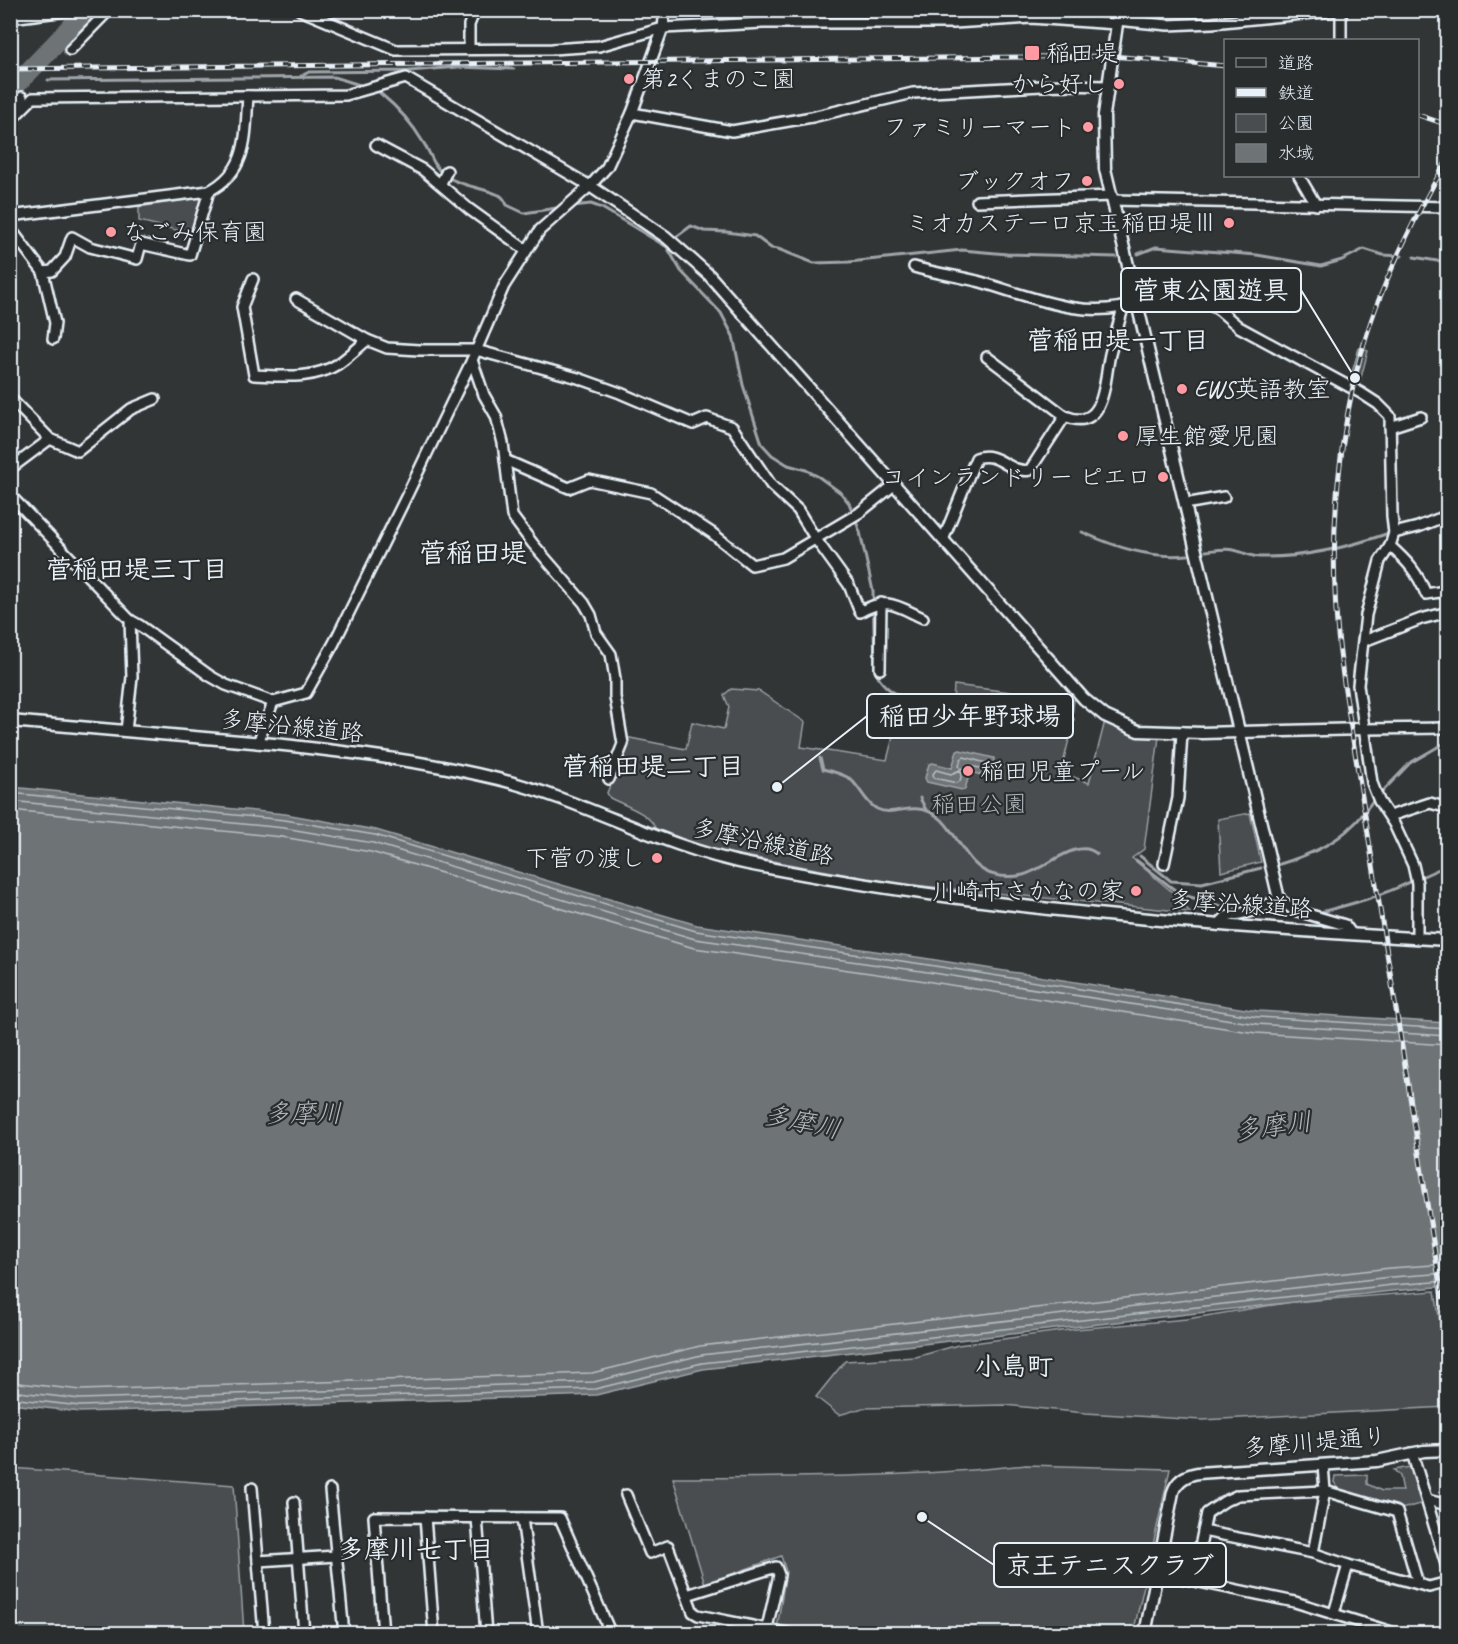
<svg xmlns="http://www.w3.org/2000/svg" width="1458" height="1644" font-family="Caveat,'Klee One',sans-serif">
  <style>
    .green { fill: #494d4f; stroke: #989fa4; stroke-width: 1.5 }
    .water { fill: #6e7376; stroke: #9fa5aa; stroke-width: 1.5 }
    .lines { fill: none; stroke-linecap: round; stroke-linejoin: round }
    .shore { stroke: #b7bfc4; stroke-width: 1.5 }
    .stream { stroke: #9fa5aa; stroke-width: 3 }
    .river { stroke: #6e7376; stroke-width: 20 }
    .minor-casing { stroke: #e8f1f8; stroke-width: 14 }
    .tertiary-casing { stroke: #e8f1f8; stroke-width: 15 }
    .minor { stroke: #2a2d2e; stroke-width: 9 }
    .tertiary { stroke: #2a2d2e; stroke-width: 10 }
    .rail-casing { stroke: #e8f1f8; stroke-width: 5 }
    .rail { stroke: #2a2d2e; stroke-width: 3; stroke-dasharray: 9; stroke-linecap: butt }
    .poi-dot { fill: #ff9aa2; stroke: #2a2d2e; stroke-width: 2 }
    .labels { text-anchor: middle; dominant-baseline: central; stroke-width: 4.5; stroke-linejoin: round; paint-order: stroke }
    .poi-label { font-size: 24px; fill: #e8f1f8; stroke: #2a2d2e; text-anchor: end }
    .street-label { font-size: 24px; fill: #e8f1f8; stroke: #2a2d2e }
    .park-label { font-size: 24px; fill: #b0b8bd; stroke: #2a2d2e }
    .neighbourhood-label { font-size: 26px; font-weight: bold; fill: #e8f1f8; stroke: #2a2d2e }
    .water-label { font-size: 26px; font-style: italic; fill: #b1b8be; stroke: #2a2d2e }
    .quarter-label { font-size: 27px; font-weight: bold; fill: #e8f1f8; stroke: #2a2d2e }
    .leader { fill: none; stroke: #e8f1f8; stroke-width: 2 }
    .callout-dot { fill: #e8f1f8; stroke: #2a2d2e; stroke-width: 2 }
    .callout { fill: #2a2d2e; stroke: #e8f1f8; stroke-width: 2 }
    .callout-label { font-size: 26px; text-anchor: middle; font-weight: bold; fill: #e8f1f8 }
  </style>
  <rect width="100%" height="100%" fill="#323536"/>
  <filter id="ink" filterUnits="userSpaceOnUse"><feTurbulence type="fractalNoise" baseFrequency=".0167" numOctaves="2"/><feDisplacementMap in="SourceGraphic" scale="12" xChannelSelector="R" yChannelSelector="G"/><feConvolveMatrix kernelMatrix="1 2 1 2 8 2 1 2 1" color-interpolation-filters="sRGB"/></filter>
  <g filter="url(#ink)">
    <g class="green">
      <path d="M204,197L193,234L139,221V207Z"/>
      <path d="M1359,348L1368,351L1358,389L1349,383Z"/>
      <path d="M954,685L1074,700L1072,716L1074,719L1061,772L1089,783L1105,721C1123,731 1139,735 1159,737L1144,849L1132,858L1171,891L1190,912L892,883L718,851L656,831C652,813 625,806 610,798L607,793L626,744L625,737L686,749L692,722L724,729L729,707L724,695L731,689L759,691L805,722L801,747L887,760L895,729L919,731L952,720Z"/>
      <path d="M1250,813L1261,862L1221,872L1218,819Z"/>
      <path d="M1435,1291L1448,1374L1447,1407L1202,1420L1085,1413L1005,1405L863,1408L839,1415L816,1397L845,1361L916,1357L958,1345L1076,1329L1187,1319L1292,1302Z"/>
      <path d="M1026,1465L1170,1469L1133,1634H802L777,1629L786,1571L781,1556L705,1584L673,1478C791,1477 909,1478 1026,1465Z"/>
      <path d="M1410,1467L1424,1503L1401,1509L1341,1492L1334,1482L1335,1476L1367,1475V1484L1382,1491H1403L1400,1476L1394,1470Z"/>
      <path d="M11,1468L234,1485L244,1633H11Z"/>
    </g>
    <g class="water">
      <path d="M13,74L36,76L11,103V76Z"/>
      <path d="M960,750L994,758L992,776L989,777L970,772L965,789L962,790L927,782L925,778L929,764L933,763L952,768L957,751Z"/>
      <path d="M11,787L285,814L376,830L697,925L923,958L1258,1011L1447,1023V1286L1392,1291L703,1369L596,1395L80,1412L11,1404Z"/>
    </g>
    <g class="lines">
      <g class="shore">
        <path d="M964,757L986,763L988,768L985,769L970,766L961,769L959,766L961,759Z"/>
        <path d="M936,770L951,774L960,770L962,773L960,781L957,783L934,778L933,774Z"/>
        <path d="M10,793L285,820L375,835L696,931L922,964L1258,1017L1448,1029"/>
        <path d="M10,801L284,828L373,843L695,939L921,971L1257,1024L1448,1036"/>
        <path d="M10,810L282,837L371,852L694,948L919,980L1256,1033L1448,1045"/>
        <path d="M10,1382L81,1390L592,1373L700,1346L1390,1268L1448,1264"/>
        <path d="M10,1391L80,1399L594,1382L701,1355L1391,1277L1448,1273"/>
        <path d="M10,1398L80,1406L595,1389L702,1363L1392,1285L1448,1281"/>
      </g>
      <g class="stream">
        <path d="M301,76L309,72L409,71L458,67L514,69"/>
        <path d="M48,80L334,77L360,85"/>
        <path d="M380,93C397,107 412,123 423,142C431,153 434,169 446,176C462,187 482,187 499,195C504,197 505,201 507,205L524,213L563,207"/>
        <path d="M573,206L591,204L602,208L667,247L681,271L721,313L733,336L743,385L762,444L772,455L788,465L806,470L819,477L841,493L849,503L860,532L873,591L875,669C882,697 919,698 926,721L937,725"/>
        <path d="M676,237L691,226L704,231L727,232L755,236L771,248L778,249L814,263L849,262L962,250L1007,254L1116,257"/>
        <path d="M1138,254L1156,247L1257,255L1321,266L1342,260L1364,249L1383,255L1402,256"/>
        <path d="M1414,257L1437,261L1448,260"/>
        <path d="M1082,532C1115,547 1151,559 1188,555"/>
        <path d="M1206,551C1215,550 1225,548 1234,550C1244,552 1250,557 1260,557C1303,558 1349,547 1389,533"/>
        <path d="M820,758L823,769C831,771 842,774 849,778C860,786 864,802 877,809C896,818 917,797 942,820C960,838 968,869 995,875C1004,877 1014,877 1023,875C1045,870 1077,836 1097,854"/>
        <path d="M1382,792L1410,763L1448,741"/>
        <path d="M920,798L926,810"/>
        <path d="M1140,856L1171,881L1202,883L1261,868"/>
        <path d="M1136,860L1180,894L1221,906"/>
        <path d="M1280,864C1306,856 1334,845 1354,824C1361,818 1366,809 1372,802"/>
        <path d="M1421,877L1448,865"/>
        <path d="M1321,912C1352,904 1381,896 1410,882"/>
      </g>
      <path class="river" d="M10,91L88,10"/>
      <defs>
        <g id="minor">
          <path d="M300,10L396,50L552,49L599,46L663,28L763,23H954L1031,18L1116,24"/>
          <path d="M1341,11V40"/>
          <path d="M10,18L75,10"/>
          <path d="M1117,20L1168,25L1212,23L1344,10"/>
          <path d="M469,49V25L475,10"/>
          <path d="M70,50L109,10"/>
          <path d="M10,110L22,97"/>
          <path d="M632,113L732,131L812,117L913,93L1061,85L1107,86"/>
          <path d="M10,121L33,98L346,95L406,78L590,186"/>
          <path d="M376,145L423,170L469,209L526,250"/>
          <path d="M1299,176L1316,205"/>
          <path d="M441,183L447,171"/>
          <path d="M1113,200L1448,207"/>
          <path d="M977,201L1112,196"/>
          <path d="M10,216L209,191C249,170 245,135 248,96"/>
          <path d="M10,228L43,272L55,323L53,339"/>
          <path d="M914,267C934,273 956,276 977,281C1027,295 1087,323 1138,302"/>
          <path d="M43,272L52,271L65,257L72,237L90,247L137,259L141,244L190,255L209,191"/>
          <path d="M253,279L242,307L254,375C282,376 313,380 338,364C348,357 358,348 367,340"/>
          <path d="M1135,290L1148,289L1156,300L1164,305L1201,303L1209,304L1219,310L1239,327L1361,393L1378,404L1390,416L1392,516L1394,533L1390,546L1380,561L1366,615L1358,685L1372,783L1379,801L1394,824L1413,865L1417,883V938"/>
          <path d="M296,299L367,340L387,348L419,350H476L578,378L620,393L693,424L707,418L732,427L771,485L798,510L815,538L849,585L860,612C887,596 897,606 923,618"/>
          <path d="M987,357L1065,416C1106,433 1104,380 1110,354C1114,339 1119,323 1123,308"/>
          <path d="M472,360L484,395L496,416L503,443L512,516L533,544L584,603L591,615L596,633L611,654L615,679V697L623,744L609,779"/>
          <path d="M10,398L50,439L78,451L131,409L155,399"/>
          <path d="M1390,427L1421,417"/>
          <path d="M505,460L569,488L589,480L651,493L712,533L752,565L783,558L859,513L894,485"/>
          <path d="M10,469L50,439"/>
          <path d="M10,495L130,620L132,677L126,731"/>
          <path d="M1185,504L1224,497"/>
          <path d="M1394,533L1418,527L1448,515"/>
          <path d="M943,540L976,458C999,450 1008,474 1030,470L1065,416"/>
          <path d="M1390,546C1408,562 1417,572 1426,594L1439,592L1445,594L1448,598"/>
          <path d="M130,620L139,625L210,676L226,685L273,702L306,693L334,643L408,493L472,360L504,286L540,230L590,186L607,167L632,113L663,28L665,10"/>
          <path d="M1364,641L1421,619L1448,612"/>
          <path d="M880,669L881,603"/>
          <path d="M1364,729L1448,728"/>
          <path d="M258,743L273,702"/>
          <path d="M1390,816L1430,803L1448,808"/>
          <path d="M1164,864L1178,798L1182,732"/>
          <path d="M1218,925L1226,917L1257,910L1279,899L1294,910L1345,925L1351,933"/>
          <path d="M1412,1453L1448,1571"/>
          <path d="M252,1488L264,1634"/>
          <path d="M330,1490L344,1634"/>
          <path d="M626,1495L650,1553L668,1546L693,1612L698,1615L792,1634"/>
          <path d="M1427,1500L1448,1505"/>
          <path d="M294,1502L304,1634"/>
          <path d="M425,1517L434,1634"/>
          <path d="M477,1518L486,1634"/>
          <path d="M522,1518L538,1634"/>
          <path d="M1203,1531L1313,1553L1325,1491L1323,1465"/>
          <path d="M1313,1553L1348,1565"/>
          <path d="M258,1561L336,1556"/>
          <path d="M1156,1573L1295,1602L1398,1634"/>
          <path d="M1193,1580L1207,1513L1225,1501L1238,1495L1325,1491L1397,1512L1418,1584L1348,1565L1334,1613"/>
          <path d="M1418,1584L1429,1587L1448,1582"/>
          <path d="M687,1595L776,1567L779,1575L767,1628"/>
          <path d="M383,1634L374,1517L560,1518L611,1634"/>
        </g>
        <g id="tertiary">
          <path d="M1119,10L1104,115L1105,169L1279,899"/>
          <path d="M590,186L666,237L709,275L1084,699L1105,716L1138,731L1202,733L1364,729"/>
          <path d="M10,721C98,729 186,736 274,744C349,752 425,761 498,779C584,800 661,847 748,864C978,909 1214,927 1448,940"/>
          <path d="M1145,1634L1173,1492C1177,1480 1186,1475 1198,1473L1377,1461L1424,1451L1448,1450"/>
        </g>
      </defs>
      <use href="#minor" class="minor-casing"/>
      <use href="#tertiary" class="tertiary-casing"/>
      <use href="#minor" class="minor"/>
      <use href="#tertiary" class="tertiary"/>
      <defs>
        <g id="rail">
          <path d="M10,69L1112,56L1226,66"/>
          <path d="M1418,115L1448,125"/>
          <path d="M1448,159C1420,207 1396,255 1376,307C1345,391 1331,501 1335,590C1336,624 1340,657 1345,690L1448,1335"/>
        </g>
      </defs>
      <use href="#rail" class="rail-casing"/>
      <use href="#rail" class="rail"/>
    </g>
  </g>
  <g class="poi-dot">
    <rect x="1024" y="45" width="16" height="16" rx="3"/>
    <circle cx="629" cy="79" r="6"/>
    <circle cx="1119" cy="84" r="6"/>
    <circle cx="1088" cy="127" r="6"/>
    <circle cx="1087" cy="181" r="6"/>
    <circle cx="1229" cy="223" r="6"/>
    <circle cx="111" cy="232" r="6"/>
    <circle cx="1182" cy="389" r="6"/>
    <circle cx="1123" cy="436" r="6"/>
    <circle cx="1163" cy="477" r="6"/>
    <circle cx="968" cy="771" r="6"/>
    <circle cx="657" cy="858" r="6"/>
    <circle cx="1136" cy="891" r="6"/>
  </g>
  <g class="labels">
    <g class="poi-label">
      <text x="1046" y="53" text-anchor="start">稲田堤</text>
      <text x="641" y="79" text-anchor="start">第2くまのこ園</text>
      <text x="1107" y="84">から好し</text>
      <text x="1076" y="127">ファミリーマート</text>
      <text x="1075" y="181">ブックオフ</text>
      <text x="1217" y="223">ミオカステーロ京王稲田堤Ⅲ</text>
      <text x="123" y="232" text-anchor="start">なごみ保育園</text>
      <text x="1194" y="389" text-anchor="start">EWS英語教室</text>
      <text x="1135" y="436" text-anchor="start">厚生館愛児園</text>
      <text x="1151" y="477">コインランドリー ピエロ</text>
      <text x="980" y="771" text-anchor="start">稲田児童プール</text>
      <text x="645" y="858">下菅の渡し</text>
      <text x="1124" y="891">川崎市さかなの家</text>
    </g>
    <g class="street-label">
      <text transform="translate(292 726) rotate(6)">多摩沿線道路</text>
      <text transform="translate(763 842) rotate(12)">多摩沿線道路</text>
      <text transform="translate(1241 904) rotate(4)">多摩沿線道路</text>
      <text transform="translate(1315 1442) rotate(-5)">多摩川堤通り</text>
    </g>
    <g class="park-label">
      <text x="979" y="804">稲田公園</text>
    </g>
    <g class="neighbourhood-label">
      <text x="1118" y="340">菅稲田堤一丁目</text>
      <text x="137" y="569">菅稲田堤三丁目</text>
      <text x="653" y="766">菅稲田堤二丁目</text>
      <text x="1014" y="1366">小島町</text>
      <text x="416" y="1549">多摩川七丁目</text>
    </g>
    <g class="water-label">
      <text x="303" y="1113">多摩川</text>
      <text transform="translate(802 1122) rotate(12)">多摩川</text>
      <text transform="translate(1273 1126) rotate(-7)">多摩川</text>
    </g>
    <g class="quarter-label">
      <text x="473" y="553">菅稲田堤</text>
    </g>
  </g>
  <path class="leader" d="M1355 378L1301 290M777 787L867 716M922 1517L994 1565"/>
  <g class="callout-dot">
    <circle cx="1355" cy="378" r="6"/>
    <circle cx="777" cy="787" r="6"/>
    <circle cx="922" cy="1517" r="6"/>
  </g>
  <g class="callout">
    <rect x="1121" y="268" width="180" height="44" rx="6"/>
    <rect x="867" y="694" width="206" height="44" rx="6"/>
    <rect x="994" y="1543" width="232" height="44" rx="6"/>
  </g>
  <g class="callout-label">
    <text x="1211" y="299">菅東公園遊具</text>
    <text x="970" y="725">稲田少年野球場</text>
    <text x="1110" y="1574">京王テニスクラブ</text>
  </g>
  <rect width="1458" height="1644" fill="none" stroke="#2a2d2e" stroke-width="36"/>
  <rect x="18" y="18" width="1422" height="1608" fill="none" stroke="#e8f1f8" stroke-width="2" filter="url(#ink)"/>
  <rect x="1224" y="39" width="195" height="138" fill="#2a2d2e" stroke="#767b7f" stroke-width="1.5"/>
  <rect x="1236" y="58" width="30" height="9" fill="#2a2d2e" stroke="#767b7f" stroke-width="1.5"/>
  <text x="1278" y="69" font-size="18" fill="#e8f1f8">道路</text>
  <rect x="1236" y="88" width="30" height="9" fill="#e8f1f8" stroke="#767b7f" stroke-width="1.5"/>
  <text x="1278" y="99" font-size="18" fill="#e8f1f8">鉄道</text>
  <rect x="1236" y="114" width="30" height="18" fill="#494d4f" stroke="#767b7f" stroke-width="1.5"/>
  <text x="1278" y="129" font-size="18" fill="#e8f1f8">公園</text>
  <rect x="1236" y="144" width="30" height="18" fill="#6e7376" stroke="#767b7f" stroke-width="1.5"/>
  <text x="1278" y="159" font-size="18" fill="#e8f1f8">水域</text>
</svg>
